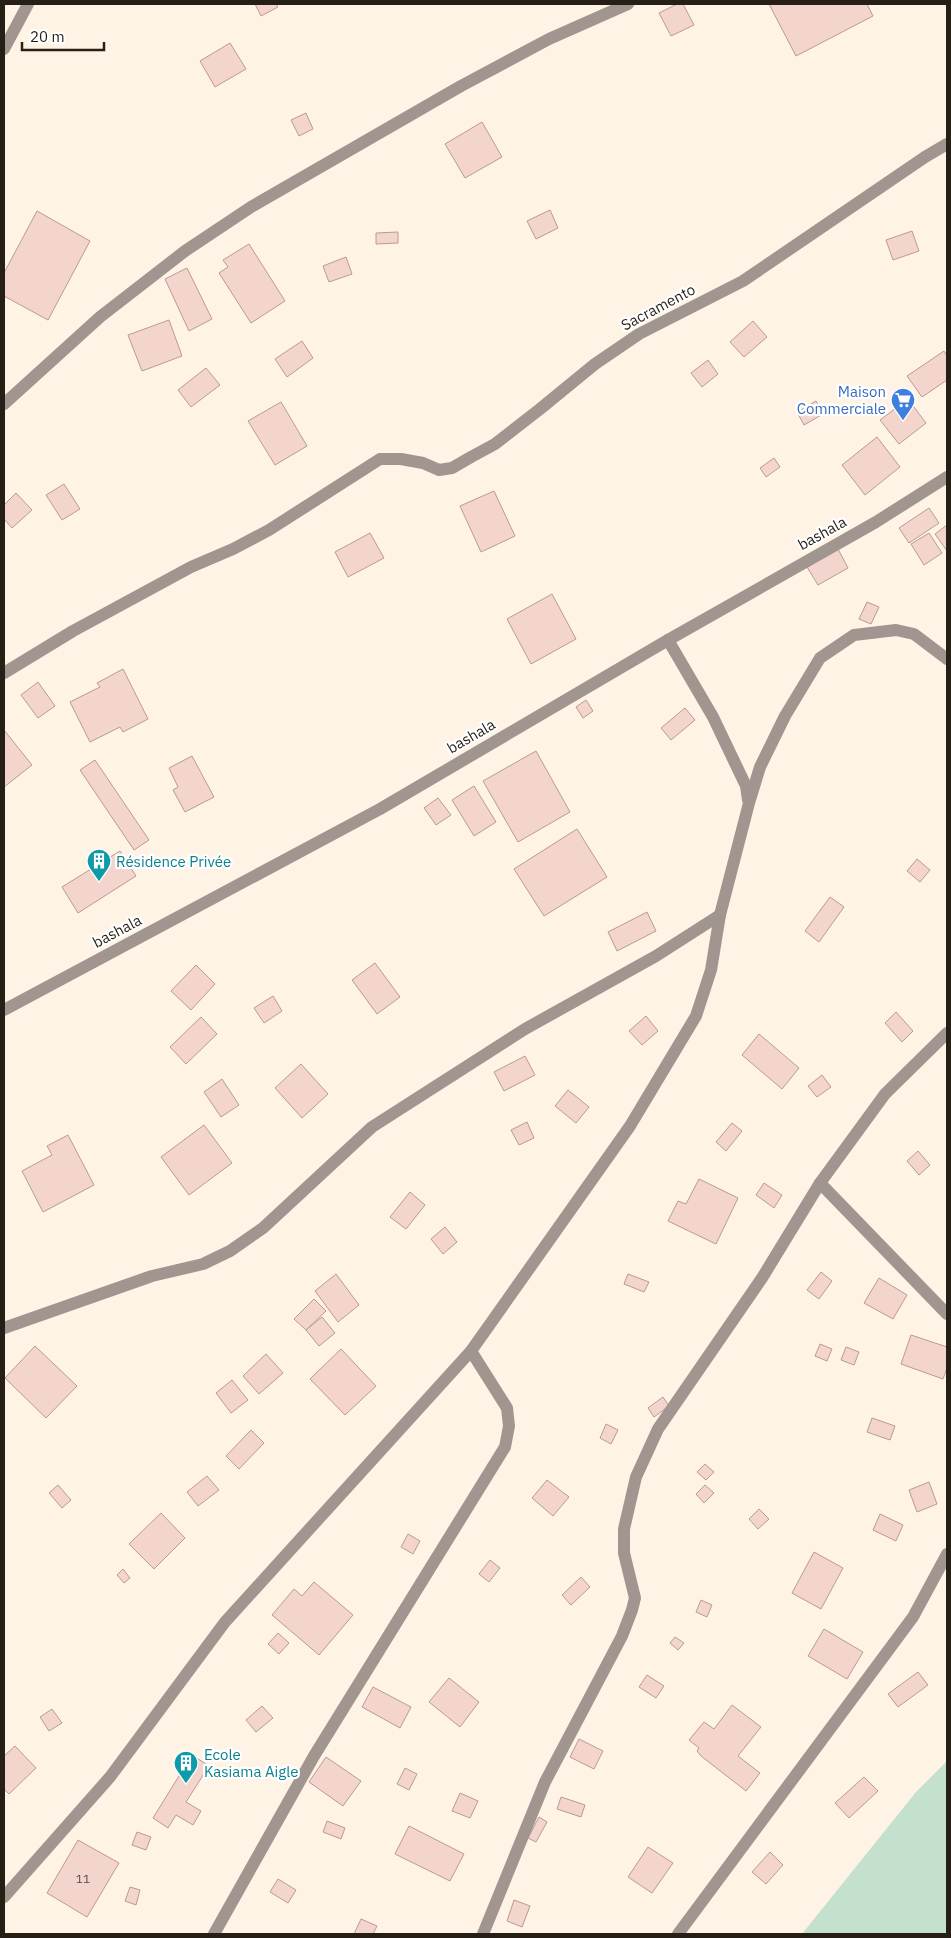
<svg xmlns="http://www.w3.org/2000/svg" width="951" height="1938" font-family="'IBM Plex Sans',sans-serif">
  <style>
    .green { fill: #c3e1cd }
    .building { fill: #f4d5cd; stroke: #b89b94 }
    .lines { fill: none; stroke-linecap: round; stroke-linejoin: round }
    .minor { stroke: #a19590; stroke-width: 12 }
    .labels { text-anchor: middle; dominant-baseline: central; stroke-width: 4.5; stroke-linejoin: round; paint-order: stroke }
    .number-label { font-size: 12px; fill: #594c44 }
    .street-label { font-size: 15px; fill: #251f16; stroke: #fff }
    .shop-label { font-size: 15px; fill: #366cbe; stroke: #fff; text-anchor: end }
    .culture-label { font-size: 15px; fill: #0d838f; stroke: #fff; text-anchor: start }
  </style>
  <rect width="100%" height="100%" fill="#fef3e5"/>
  <path class="green" d="M947,1761V1934H802L916,1792Z"/>
  <g class="building">
    <path d="M255,4H276L278,7L261,16Z"/>
    <path d="M677,4H683L694,25L671,36L659,13Z"/>
    <path d="M769,4H867L873,16L796,56Z"/>
    <path d="M230,43L246,69L215,87L200,61Z"/>
    <path d="M306,113L313,129L299,136L291,120Z"/>
    <path d="M482,122L502,157L465,178L445,144Z"/>
    <path d="M550,210L558,228L536,239L527,221Z"/>
    <path d="M37,211L90,241L48,320L4,296V273Z"/>
    <path d="M912,231L919,251L893,260L886,240Z"/>
    <path d="M398,232V243L376,244V233Z"/>
    <path d="M249,244L285,301L251,323L219,273L228,267L223,260Z"/>
    <path d="M346,257L352,274L329,282L323,266Z"/>
    <path d="M187,268L212,319L189,331L165,279Z"/>
    <path d="M169,320L182,356L142,371L128,335Z"/>
    <path d="M753,321L767,337L744,357L730,342Z"/>
    <path d="M302,341L313,358L287,377L275,359Z"/>
    <path d="M944,351L947,356V380L922,397L907,376Z"/>
    <path d="M708,360L718,374L702,387L691,373Z"/>
    <path d="M206,368L220,385L191,407L178,390Z"/>
    <path d="M880,387L884,393L878,399L873,393Z"/>
    <path d="M908,399L926,423L899,444L880,420Z"/>
    <path d="M816,401L823,414L804,425L797,412Z"/>
    <path d="M281,402L307,446L275,465L248,421Z"/>
    <path d="M877,437L900,467L865,495L842,465Z"/>
    <path d="M774,458L780,467L766,477L760,468Z"/>
    <path d="M64,484L80,509L62,520L46,495Z"/>
    <path d="M494,491L515,536L481,552L460,506Z"/>
    <path d="M16,493L32,510L12,528L4,519V505Z"/>
    <path d="M929,508L939,523L909,543L899,528Z"/>
    <path d="M947,525V551L935,534Z"/>
    <path d="M370,533L384,558L348,577L335,552Z"/>
    <path d="M929,533L942,553L924,565L911,544Z"/>
    <path d="M838,549L848,568L818,585L807,567Z"/>
    <path d="M552,594L576,639L531,664L507,619Z"/>
    <path d="M867,602L879,607L871,624L859,619Z"/>
    <path d="M123,669L148,719L123,732L120,727L90,742L70,702L100,687L97,683Z"/>
    <path d="M38,682L55,706L38,718L21,695Z"/>
    <path d="M586,700L593,711L583,718L576,707Z"/>
    <path d="M685,708L695,720L671,740L661,728Z"/>
    <path d="M4,730L32,765L4,787Z"/>
    <path d="M536,751L570,812L518,842L483,781Z"/>
    <path d="M192,756L214,797L185,812L173,790L178,787L169,768Z"/>
    <path d="M95,760L149,840L134,850L80,770Z"/>
    <path d="M474,786L496,822L474,836L452,800Z"/>
    <path d="M438,798L451,815L436,825L424,808Z"/>
    <path d="M577,829L607,877L544,916L514,869Z"/>
    <path d="M120,851L136,876L78,913L62,887Z"/>
    <path d="M917,859L930,870L920,882L907,871Z"/>
    <path d="M830,897L844,907L819,942L805,931Z"/>
    <path d="M647,912L656,931L617,951L608,932Z"/>
    <path d="M375,963L400,997L377,1014L352,980Z"/>
    <path d="M196,965L215,984L191,1010L171,991Z"/>
    <path d="M273,996L282,1011L264,1023L254,1008Z"/>
    <path d="M896,1012L913,1031L902,1042L885,1023Z"/>
    <path d="M646,1016L658,1031L642,1045L629,1031Z"/>
    <path d="M201,1017L217,1034L186,1064L170,1047Z"/>
    <path d="M759,1034L799,1068L782,1089L742,1055Z"/>
    <path d="M525,1056L535,1075L504,1091L494,1072Z"/>
    <path d="M301,1064L328,1094L302,1118L275,1088Z"/>
    <path d="M822,1075L831,1087L817,1097L808,1086Z"/>
    <path d="M222,1079L239,1105L221,1117L204,1092Z"/>
    <path d="M568,1090L589,1107L576,1123L555,1106Z"/>
    <path d="M527,1122L534,1138L519,1145L511,1130Z"/>
    <path d="M732,1123L742,1131L726,1151L716,1142Z"/>
    <path d="M204,1125L232,1163L189,1195L161,1157Z"/>
    <path d="M68,1135L94,1185L43,1212L22,1171L52,1155L47,1146Z"/>
    <path d="M918,1151L930,1165L919,1175L907,1161Z"/>
    <path d="M699,1179L738,1198L716,1244L668,1221L678,1201L686,1204Z"/>
    <path d="M764,1183L782,1195L774,1208L756,1195Z"/>
    <path d="M410,1192L425,1205L406,1229L390,1217Z"/>
    <path d="M445,1227L457,1242L443,1254L431,1239Z"/>
    <path d="M821,1272L832,1281L819,1299L807,1290Z"/>
    <path d="M336,1274L359,1305L338,1322L315,1291Z"/>
    <path d="M628,1274L649,1282L644,1292L624,1284Z"/>
    <path d="M879,1278L907,1295L893,1319L864,1303Z"/>
    <path d="M314,1299L326,1311L306,1330L294,1319Z"/>
    <path d="M322,1317L335,1333L319,1346L306,1330Z"/>
    <path d="M911,1335L947,1347V1368L943,1379L901,1364Z"/>
    <path d="M820,1344L832,1349L827,1361L815,1356Z"/>
    <path d="M35,1346L77,1386L46,1418L5,1378Z"/>
    <path d="M846,1347L859,1352L854,1365L841,1360Z"/>
    <path d="M341,1349L376,1386L345,1415L310,1379Z"/>
    <path d="M266,1354L283,1373L259,1394L243,1376Z"/>
    <path d="M232,1380L248,1400L231,1413L216,1393Z"/>
    <path d="M663,1397L669,1406L654,1417L648,1408Z"/>
    <path d="M872,1418L895,1426L890,1440L867,1432Z"/>
    <path d="M606,1424L618,1430L611,1444L600,1438Z"/>
    <path d="M251,1430L264,1443L239,1469L226,1456Z"/>
    <path d="M705,1464L714,1472L706,1480L697,1472Z"/>
    <path d="M207,1476L219,1490L198,1506L187,1492Z"/>
    <path d="M547,1480L569,1497L553,1516L532,1498Z"/>
    <path d="M929,1482L937,1504L917,1512L909,1490Z"/>
    <path d="M58,1485L71,1500L62,1508L49,1493Z"/>
    <path d="M705,1485L714,1493L704,1503L696,1494Z"/>
    <path d="M759,1509L769,1519L758,1529L749,1519Z"/>
    <path d="M161,1513L185,1538L154,1569L129,1544Z"/>
    <path d="M880,1514L903,1525L896,1541L873,1530Z"/>
    <path d="M408,1534L420,1541L413,1554L401,1547Z"/>
    <path d="M814,1552L843,1568L821,1609L792,1593Z"/>
    <path d="M490,1560L500,1568L489,1582L479,1574Z"/>
    <path d="M123,1569L130,1578L124,1583L117,1575Z"/>
    <path d="M581,1577L590,1587L571,1605L562,1595Z"/>
    <path d="M314,1582L353,1615L319,1655L272,1615L294,1589L302,1596Z"/>
    <path d="M701,1600L712,1605L707,1617L696,1612Z"/>
    <path d="M824,1629L863,1652L847,1679L808,1656Z"/>
    <path d="M278,1633L289,1643L279,1654L268,1644Z"/>
    <path d="M675,1637L684,1643L678,1650L670,1643Z"/>
    <path d="M918,1672L928,1685L898,1707L888,1694Z"/>
    <path d="M647,1675L664,1686L656,1698L639,1687Z"/>
    <path d="M449,1678L479,1702L460,1727L429,1702Z"/>
    <path d="M373,1687L411,1707L400,1728L362,1707Z"/>
    <path d="M732,1705L761,1727L738,1756L760,1773L746,1791L701,1756L697,1751L699,1748L689,1740L704,1722L714,1729Z"/>
    <path d="M262,1706L273,1718L256,1732L246,1720Z"/>
    <path d="M52,1709L62,1723L49,1731L40,1717Z"/>
    <path d="M579,1739L603,1751L594,1769L570,1757Z"/>
    <path d="M15,1746L36,1768L9,1794L4,1789V1756Z"/>
    <path d="M192,1755L209,1766L186,1802L201,1811L193,1825L176,1815L168,1828L153,1818Z"/>
    <path d="M326,1757L361,1781L343,1806L309,1782Z"/>
    <path d="M405,1768L417,1774L409,1790L397,1784Z"/>
    <path d="M864,1777L878,1791L849,1818L835,1803Z"/>
    <path d="M460,1793L478,1801L470,1818L452,1811Z"/>
    <path d="M561,1797L585,1805L581,1817L557,1809Z"/>
    <path d="M539,1817L547,1822L536,1842L528,1838Z"/>
    <path d="M327,1821L345,1828L341,1839L323,1832Z"/>
    <path d="M409,1826L464,1854L450,1881L395,1854Z"/>
    <path d="M137,1832L151,1837L146,1850L132,1845Z"/>
    <path d="M78,1840L119,1863L87,1917L47,1893Z"/>
    <path d="M648,1847L673,1863L652,1893L628,1877Z"/>
    <path d="M770,1852L783,1865L766,1884L752,1872Z"/>
    <path d="M278,1879L296,1890L288,1903L270,1892Z"/>
    <path d="M130,1887L140,1890L136,1905L125,1901Z"/>
    <path d="M514,1900L530,1906L522,1927L507,1921Z"/>
    <path d="M361,1919L377,1926L373,1934H354Z"/>
  </g>
  <g class="lines">
    <g class="minor">
      <path d="M4,49L28,4"/>
      <path d="M4,404L100,317L185,251L251,207L461,86L549,39L628,4"/>
      <path d="M668,640L713,717L746,786L748,800"/>
      <path d="M4,673L73,631L191,567L233,549L269,530L380,459H401L423,463L439,470L452,468L471,457L495,444L540,409L595,364L639,334L743,281L925,157L947,144"/>
      <path d="M4,1010L380,809L668,640L876,522L947,477"/>
      <path d="M820,1183L947,1314"/>
      <path d="M4,1328L152,1276L203,1264L230,1251L263,1228L372,1127L525,1029L656,956L720,915"/>
      <path d="M4,1897L110,1777L225,1622L471,1351L630,1126L696,1016L711,970L720,915L749,803L760,767L785,716L820,658L854,635L896,630L914,634L947,659"/>
      <path d="M214,1934L314,1756L505,1447L509,1426L507,1408L471,1351"/>
      <path d="M483,1934L545,1782L622,1636L632,1610L635,1598L624,1553V1529L636,1477L658,1429L762,1278L820,1183L885,1094L947,1033"/>
      <path d="M678,1934L913,1617L947,1554"/>
    </g>
  </g>
  <defs>
    <symbol id="supermarket-pin" viewBox="-11 -11 22 30"><path d="M0 17L-7.5 6A9.5 9.5 0 1 1 7.5 6Z" fill="#3f7fe0" stroke="#fff"/><path d="M-6-5.5h2.5l.6 2H6L4.5 2H-2.5L-4.4-4H-6ZM-1.5 3.2a1.3 1.3 0 1 0 .1 0ZM3 3.2a1.3 1.3 0 1 0 .1 0Z" fill="#fff"/></symbol>
    <symbol id="building-pin" viewBox="-11 -11 22 30"><path d="M0 17L-7.5 6A9.5 9.5 0 1 1 7.5 6Z" fill="#0f9aa8" stroke="#fff"/><path d="M-4-6H4V6H1V3H-1V6H-4ZM-2.5-4.3h1.7v1.8h-1.7ZM.8-4.3h1.7v1.8H.8ZM-2.5-1h1.7V.8h-1.7ZM.8-1h1.7V.8H.8Z" fill="#fff"/></symbol>
  </defs>
  <g fill-rule="evenodd">
    <use href="#supermarket-pin" x="889" y="386" width="28" height="38"/>
    <use href="#building-pin" x="85" y="847" width="28" height="38"/>
    <use href="#building-pin" x="172" y="1749" width="28" height="38"/>
  </g>
  <g class="labels">
    <g class="number-label">
      <text x="83" y="1878">11</text>
    </g>
    <g class="street-label">
      <text transform="translate(658 307) rotate(-28)">Sacramento</text>
      <text transform="translate(822 533) rotate(-29)">bashala</text>
      <text transform="translate(471 736) rotate(-30)">bashala</text>
      <text transform="translate(117 931) rotate(-28)">bashala</text>
    </g>
    <g class="shop-label">
      <text x="886" y="391">Maison<tspan x="886" dy="17">Commerciale</tspan></text>
    </g>
    <g class="culture-label">
      <text x="116" y="861">Résidence Privée</text>
      <text x="204" y="1754">Ecole<tspan x="204" dy="17">Kasiama Aigle</tspan></text>
    </g>
  </g>
  <rect width="951" height="1938" fill="none" stroke="#251f16" stroke-width="10"/>
  <path d="M22 42v8h82v-8" fill="none" stroke="#251f16" stroke-width="2.5"/>
  <text x="30" y="42" font-size="15" fill="#251f16" stroke="#ffffff" stroke-width="4" paint-order="stroke">20 m</text>
</svg>
